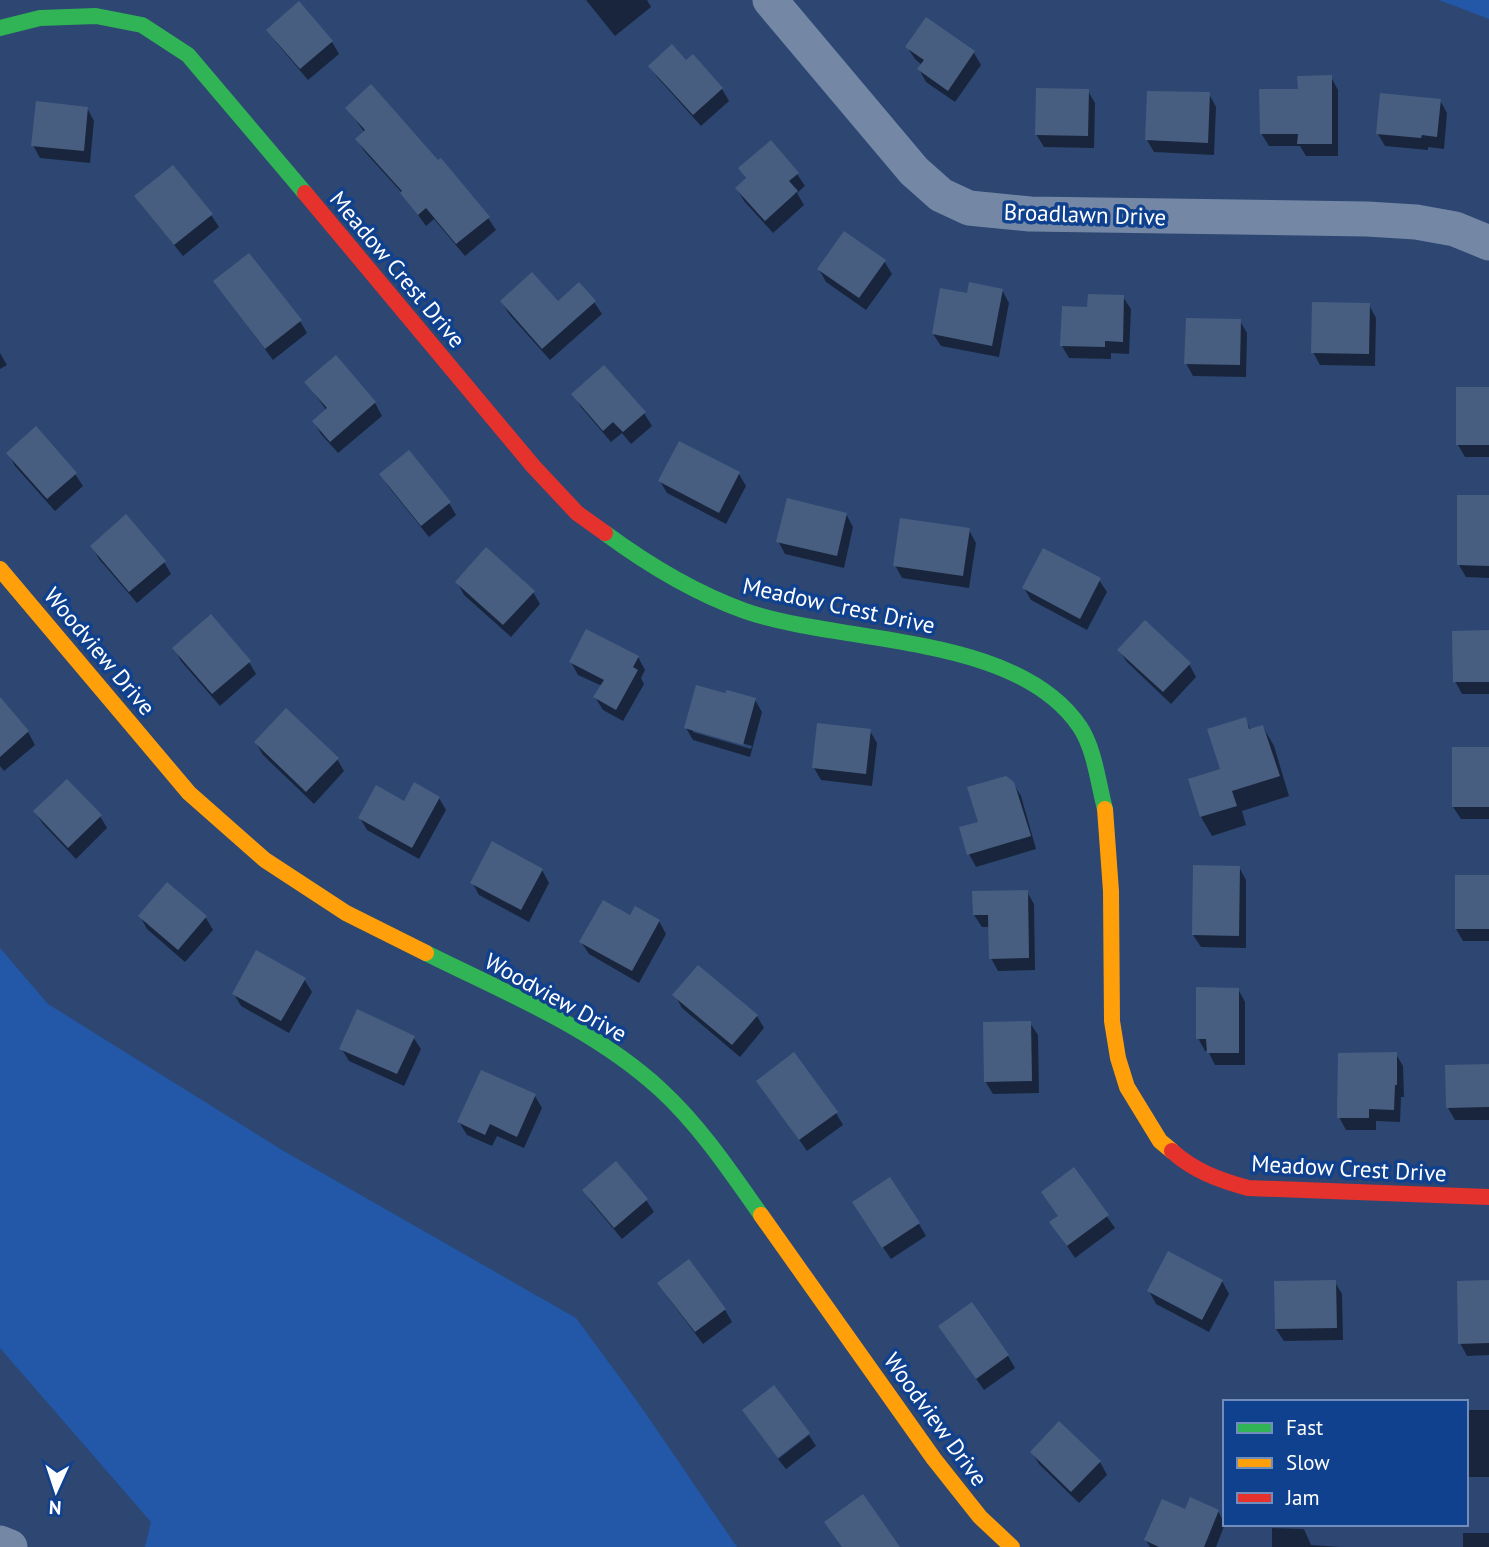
<svg xmlns="http://www.w3.org/2000/svg" width="1489" height="1547" font-family="'PT Sans',sans-serif">
  <style>
    .green { fill: #2357a7 }
    .shadow { fill: #0007; fill-rule: evenodd }
    .building { fill: #485e80 }
    .lines { fill: none; stroke-linecap: round; stroke-linejoin: round }
    .street { stroke: #7488a6; stroke-width: 35 }
    .fast { stroke: #30b455; stroke-width: 16 }
    .slow { stroke: #ff9f0a; stroke-width: 16 }
    .jam { stroke: #e5322d; stroke-width: 16 }
    .labels { text-anchor: middle; dominant-baseline: central; stroke-width: 7; stroke-linejoin: round; paint-order: stroke }
    .street-label { font-size: 23px; fill: #fff; stroke: #10418f }
  </style>
  <rect width="100%" height="100%" fill="#2d4772"/>
  <g class="green">
    <path d="M1439,0H1489V19Z"/>
    <path d="M0,948L48,1004L282,1150L576,1318L637,1401L737,1547H145L151,1522L0,1348Z"/>
  </g>
  <g class="shadow">
    <path d="M586,0H647L651,7L615,36Z"/>
    <path d="M927,19L974,53L981,65L955,102L926,82L919,69L922,65L915,59L907,47Z"/>
    <path d="M269,30L332,42L339,54L308,80L276,42Z"/>
    <path d="M686,62L722,89L729,101L701,126L658,78L650,66Z"/>
    <path d="M1331,77L1338,90V156H1306L1300,146H1269L1261,133L1299,91Z"/>
    <path d="M1088,91L1095,103L1094,148L1044,147L1036,134Z"/>
    <path d="M1209,94L1216,107L1214,155L1154,152L1147,140Z"/>
    <path d="M1440,100L1447,113L1444,149L1428,147V150L1385,146L1378,134Z"/>
    <path d="M87,108L94,121L90,163L40,158L33,145Z"/>
    <path d="M347,108L488,218L496,230L465,256L434,219L426,226L403,194L365,152L357,140L365,133Z"/>
    <path d="M740,169L797,174L805,186L797,193L804,205L773,233L744,201L737,189L747,180Z"/>
    <path d="M136,196L211,215L219,227L183,256L144,208Z"/>
    <path d="M884,261L892,274L866,310L826,282L819,269Z"/>
    <path d="M215,282L300,321L307,333L273,360Z"/>
    <path d="M1002,290L1009,303L999,357L941,346L933,334Z"/>
    <path d="M1123,297L1131,309L1129,354L1111,353V359L1069,358L1062,346L1089,309Z"/>
    <path d="M502,302H594L602,314L550,360L509,314Z"/>
    <path d="M1369,305L1376,318L1375,366L1320,365L1313,352Z"/>
    <path d="M1240,321L1247,333L1246,377L1193,376L1186,363Z"/>
    <path d="M0,353L7,365L0,369Z"/>
    <path d="M336,358L375,403L382,416L338,453L321,434L314,422L327,411L307,383Z"/>
    <path d="M1489,389V457H1465L1458,445Z"/>
    <path d="M573,394L644,413L652,426L631,444L622,433L611,442L581,407Z"/>
    <path d="M8,453L75,474L83,486L55,511L15,466Z"/>
    <path d="M381,474L449,503L456,515L429,537L388,486Z"/>
    <path d="M739,474L746,486L726,524L667,493L660,481Z"/>
    <path d="M1489,497V578L1466,577L1459,565Z"/>
    <path d="M846,514L853,527L844,568L785,554L778,541Z"/>
    <path d="M969,530L976,543L969,588L902,578L895,565Z"/>
    <path d="M92,546L164,562L171,574L137,603L99,559Z"/>
    <path d="M1099,580L1107,592L1087,630L1031,600L1024,588Z"/>
    <path d="M457,582L533,592L540,604L511,637L464,595Z"/>
    <path d="M1489,632V694H1462L1455,681Z"/>
    <path d="M174,648L249,662L256,674L220,706L181,661Z"/>
    <path d="M1119,650L1189,664L1196,677L1171,704L1127,662Z"/>
    <path d="M638,657L645,670L641,678L644,684L623,721L603,710L595,697L602,686L578,675L571,662Z"/>
    <path d="M0,700L28,732L35,745L4,771L0,766Z"/>
    <path d="M755,700L762,712L750,757L693,740L686,728ZM693,729L752,746L751,749L693,732Z"/>
    <path d="M1245,719L1251,730L1263,727L1274,746L1289,796L1242,811L1246,825L1212,836L1201,817L1190,780L1222,770Z"/>
    <path d="M870,731L877,743L872,786L821,780L814,768Z"/>
    <path d="M256,743L337,759L344,771L314,804L263,755Z"/>
    <path d="M1489,749V819H1461L1453,807Z"/>
    <path d="M1013,783L1021,796L1036,849L976,867L969,854Z"/>
    <path d="M439,798L446,810L419,859L367,830L360,818L405,803Z"/>
    <path d="M35,812L100,816L107,828L76,859L43,824Z"/>
    <path d="M1239,867L1246,880V948L1201,947L1193,935Z"/>
    <path d="M542,870L549,883L529,922L479,895L472,882Z"/>
    <path d="M1489,876V941H1463L1456,929Z"/>
    <path d="M168,885L206,918L213,930L185,962L147,929L140,916Z"/>
    <path d="M1027,892L1034,904L1035,970L998,971L991,958L990,927H982L974,915Z"/>
    <path d="M631,917L659,921L666,934L639,983L589,954L581,942Z"/>
    <path d="M304,979L312,992L289,1033L241,1006L234,994Z"/>
    <path d="M1238,989L1245,1002V1065H1215L1208,1051H1205L1198,1038Z"/>
    <path d="M675,995L757,1016L764,1028L740,1057L682,1008Z"/>
    <path d="M1030,1023L1038,1035L1039,1093L993,1094L985,1081Z"/>
    <path d="M413,1037L421,1049L404,1086L349,1061L341,1048Z"/>
    <path d="M1396,1054L1403,1066L1404,1097H1401L1400,1122L1376,1121V1130H1346L1339,1117Z"/>
    <path d="M1489,1066V1120H1455L1448,1108Z"/>
    <path d="M758,1081L836,1113L843,1125L807,1151Z"/>
    <path d="M535,1096L542,1108L524,1148L497,1136L492,1146L467,1135L459,1122Z"/>
    <path d="M1074,1170L1115,1228L1075,1258L1059,1234V1217Z"/>
    <path d="M584,1190L646,1200L654,1212L622,1239L591,1202Z"/>
    <path d="M861,1215L919,1224L926,1236L891,1259Z"/>
    <path d="M1222,1281L1229,1294L1209,1332L1156,1304L1149,1291Z"/>
    <path d="M1335,1282L1342,1294L1343,1340L1284,1341L1276,1329Z"/>
    <path d="M1489,1282V1355L1467,1356L1460,1343Z"/>
    <path d="M667,1296L725,1310L732,1322L703,1344Z"/>
    <path d="M948,1339L1008,1356L1015,1368L984,1390Z"/>
    <path d="M1466,1410H1489V1477H1469L1466,1471Z"/>
    <path d="M809,1435L816,1446L786,1469L778,1459Z"/>
    <path d="M1032,1452L1100,1462L1107,1475L1079,1503L1039,1464Z"/>
    <path d="M1218,1511L1225,1524L1216,1547H1150L1146,1540L1186,1512Z"/>
    <path d="M1272,1528L1304,1529L1311,1545L1341,1547H1272Z"/>
    <rect x="1463" y="1533" width="26" height="14"/>
  </g>
  <g class="building">
    <path d="M299,1L333,41L300,69L266,30Z"/>
    <path d="M926,17L975,51L948,91L917,69L924,60L905,47Z"/>
    <path d="M672,44L686,60L693,54L723,88L693,115L648,66Z"/>
    <path d="M1332,75V144H1297L1298,134H1260L1259,89H1298L1297,76Z"/>
    <path d="M371,84L438,160L441,158L490,217L456,244L426,208L418,215L400,193L402,191L355,139L365,130L345,108Z"/>
    <path d="M1036,88L1089,89L1088,136L1035,135Z"/>
    <path d="M1147,91L1210,92L1208,143L1145,140Z"/>
    <path d="M1380,93L1441,99L1437,137L1422,135L1421,138L1376,134Z"/>
    <path d="M36,101L88,107L84,151L31,146Z"/>
    <path d="M771,140L799,173L789,181L798,191L765,221L735,188L746,178L738,168Z"/>
    <path d="M173,165L213,214L174,245L134,196Z"/>
    <path d="M844,231L886,260L859,298L817,269Z"/>
    <path d="M249,253L302,320L265,349L213,281Z"/>
    <path d="M532,272L558,301L579,282L596,301L542,349L500,301Z"/>
    <path d="M969,282L1003,289L992,346L932,334L940,288L967,293Z"/>
    <path d="M1088,294L1124,295L1123,342L1105,341V347L1060,346L1062,306L1087,307Z"/>
    <path d="M1312,302L1370,303L1369,354L1311,353Z"/>
    <path d="M1186,318L1241,319L1240,365L1184,364Z"/>
    <path d="M336,355L376,402L330,442L312,421L327,408L304,382Z"/>
    <path d="M604,365L646,412L623,432L613,422L603,431L571,394Z"/>
    <rect x="1456" y="387" width="33" height="58"/>
    <path d="M36,426L77,473L47,499L6,453Z"/>
    <path d="M679,441L740,472L719,513L658,481Z"/>
    <path d="M409,450L451,502L421,526L379,474Z"/>
    <path d="M1457,495H1489V566L1457,565Z"/>
    <path d="M787,498L847,513L837,556L776,542Z"/>
    <path d="M126,514L166,561L129,592L90,546Z"/>
    <path d="M900,518L970,528L963,576L893,566Z"/>
    <path d="M486,547L535,591L503,625L455,582Z"/>
    <path d="M1043,548L1101,578L1080,619L1022,588Z"/>
    <path d="M211,614L251,661L212,694L172,648Z"/>
    <path d="M1145,620L1191,663L1163,692L1117,650Z"/>
    <path d="M586,629L639,656L633,667L638,670L616,710L593,697L604,680L569,662Z"/>
    <path d="M1489,630V682H1453L1452,631Z"/>
    <path d="M696,685L725,693L727,690L756,698L743,745L684,728Z"/>
    <path d="M0,697L29,731L0,757Z"/>
    <path d="M286,708L339,758L306,792L254,742Z"/>
    <path d="M1246,717L1249,729L1263,725L1280,776L1232,791L1237,806L1200,817L1188,779L1220,769L1207,729Z"/>
    <path d="M817,723L871,729L866,774L812,768Z"/>
    <rect x="1452" y="747" width="37" height="60"/>
    <path d="M1006,776L1014,782L1031,836L967,855L959,827L978,822L967,787Z"/>
    <path d="M67,779L102,815L68,848L33,811Z"/>
    <path d="M414,782L440,797L412,848L358,818L376,785L404,801Z"/>
    <path d="M492,841L543,869L521,910L470,883Z"/>
    <path d="M1193,865L1240,866L1239,936L1192,935Z"/>
    <rect x="1455" y="875" width="34" height="54"/>
    <path d="M167,882L207,916L178,950L138,916Z"/>
    <path d="M1028,890L1029,958L989,959L988,915H973L972,891Z"/>
    <path d="M603,900L630,915L635,906L660,920L632,971L579,942Z"/>
    <path d="M256,950L306,978L281,1021L232,994Z"/>
    <path d="M698,965L758,1015L732,1045L672,995Z"/>
    <path d="M1196,987L1239,988V1053H1207L1206,1039H1196Z"/>
    <path d="M357,1009L415,1036L397,1074L339,1049Z"/>
    <path d="M1031,1021L1032,1081L984,1082L983,1022Z"/>
    <path d="M794,1052L838,1112L799,1140L756,1081Z"/>
    <path d="M1397,1052V1085H1395L1394,1110L1369,1109V1118H1337L1338,1053Z"/>
    <path d="M1489,1064V1107L1446,1108L1445,1065Z"/>
    <path d="M481,1070L536,1094L517,1137L490,1124L485,1135L457,1122Z"/>
    <path d="M616,1161L648,1199L614,1228L582,1190Z"/>
    <path d="M1074,1167L1109,1215L1067,1246L1049,1222L1058,1216L1041,1192Z"/>
    <path d="M890,1177L920,1223L882,1248L852,1202Z"/>
    <path d="M1168,1251L1223,1280L1202,1320L1147,1291Z"/>
    <path d="M689,1259L726,1309L695,1332L657,1283Z"/>
    <path d="M1336,1280L1337,1328L1275,1329L1274,1281Z"/>
    <path d="M1489,1280V1343L1458,1344L1457,1281Z"/>
    <path d="M972,1302L1009,1355L976,1379L938,1326Z"/>
    <path d="M774,1385L810,1433L778,1458L742,1410Z"/>
    <path d="M1059,1421L1101,1461L1071,1492L1030,1452Z"/>
    <path d="M863,1494L900,1547H842L824,1522Z"/>
    <path d="M1190,1497L1219,1510L1204,1547H1159L1144,1540L1162,1499L1185,1509Z"/>
  </g>
  <g class="lines">
    <g class="street">
      <path d="M770,0L914,171L941,195L969,208L999,211L1030,214L1367,219L1416,222L1455,229L1489,243"/>
      <path d="M0,1543L10,1547"/>
    </g>
    <g class="fast">
      <path d="M0,28L40,18L96,16L142,25L188,55L305,193"/>
      <path d="M605,533C647,564 695,593 745,611C844,645 1017,633 1080,727C1095,750 1098,783 1105,809"/>
      <path d="M426,953C506,993 594,1028 661,1090C700,1126 730,1171 761,1215"/>
    </g>
    <g class="slow">
      <path d="M0,569L189,793L265,860L346,913L426,953"/>
      <path d="M1105,809L1111,891L1112,1021L1118,1058L1127,1087L1160,1141L1172,1151"/>
      <path d="M761,1215L934,1459L980,1517L1012,1547"/>
    </g>
    <g class="jam">
      <path d="M305,193L533,466L577,513L605,533"/>
      <path d="M1172,1151C1194,1171 1219,1180 1248,1188L1489,1197"/>
    </g>
  </g>
  <g class="labels">
    <g class="street-label">
      <text transform="translate(1085 214) rotate(2)">Broadlawn Drive</text>
      <text transform="translate(398 269) rotate(50)">Meadow Crest Drive</text>
      <text transform="translate(839 605) rotate(12)">Meadow Crest Drive</text>
      <text transform="translate(100 651) rotate(50)">Woodview Drive</text>
      <text transform="translate(556 997) rotate(29)">Woodview Drive</text>
      <text transform="translate(1349 1168) rotate(3)">Meadow Crest Drive</text>
      <text transform="translate(936 1419) rotate(54)">Woodview Drive</text>
    </g>
  </g>
  <rect x="1223" y="1400" width="245" height="126" fill="#10418f" stroke="#708dbc" stroke-width="2"/>
  <rect x="1237" y="1423" width="35" height="10" fill="#30b455" stroke="#708dbc" stroke-width="2"/>
  <text x="1286" y="1435" font-size="21" fill="#ffffff">Fast</text>
  <rect x="1237" y="1458" width="35" height="10" fill="#ff9f0a" stroke="#708dbc" stroke-width="2"/>
  <text x="1286" y="1470" font-size="21" fill="#ffffff">Slow</text>
  <rect x="1237" y="1493" width="35" height="10" fill="#e5322d" stroke="#708dbc" stroke-width="2"/>
  <text x="1286" y="1505" font-size="21" fill="#ffffff">Jam</text>
  <g transform="translate(56 1491) rotate(183)" stroke="#10418f" stroke-width="5" paint-order="stroke">
  <path d="M0-5L12 26L0 18L-12 26Z" fill="#ffffff"/>
  <text y="-10" font-size="19" font-weight="bold" text-anchor="middle" fill="#ffffff">N</text>
  </g>
</svg>
